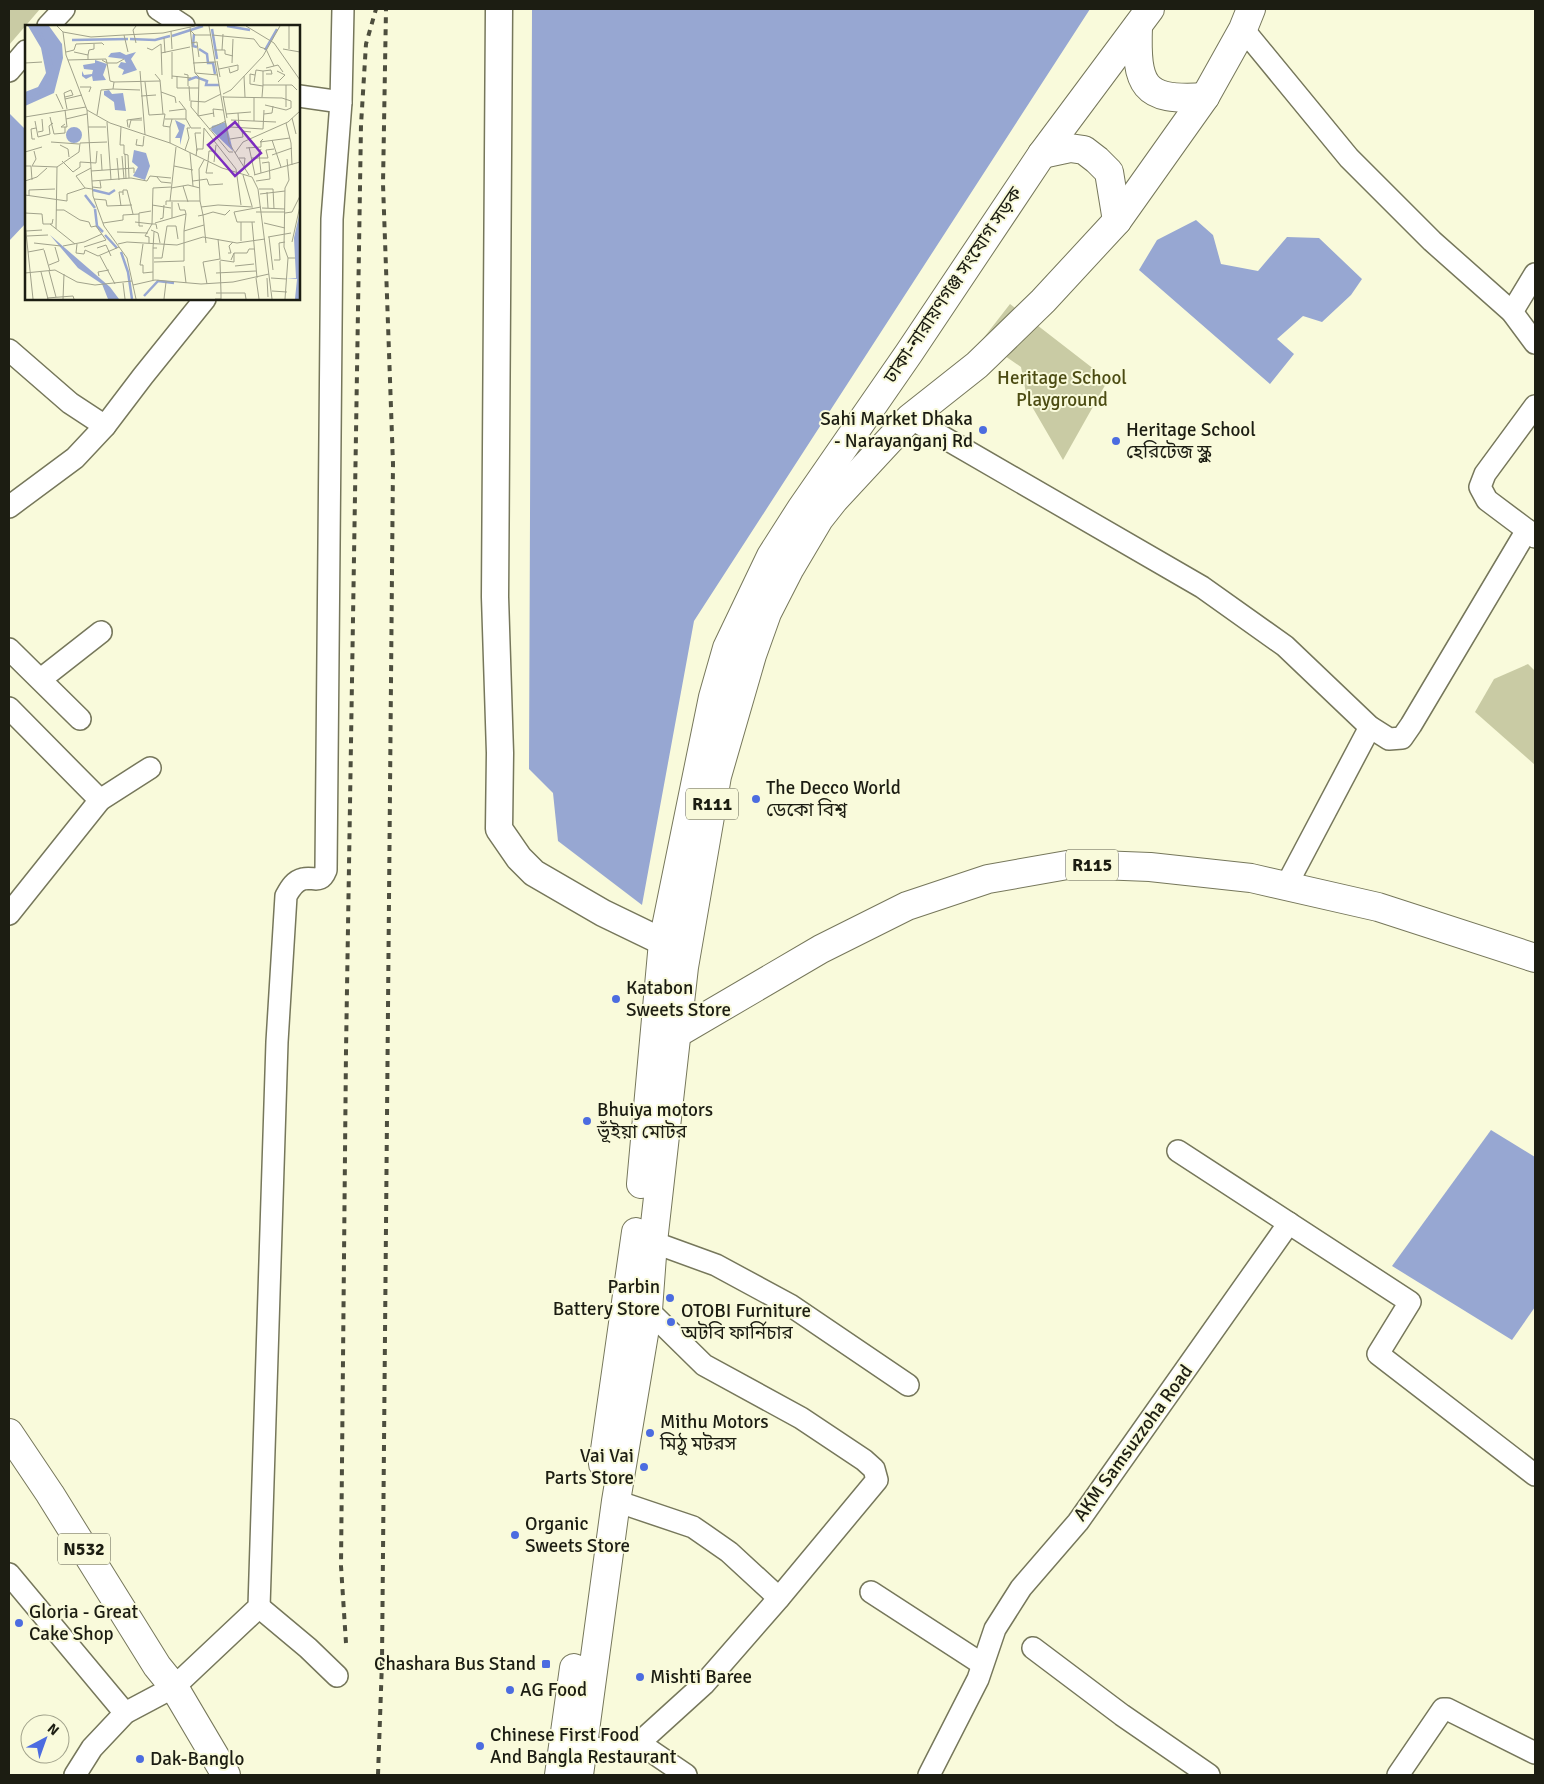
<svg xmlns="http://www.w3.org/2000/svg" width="1544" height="1784" font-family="Signika,'Noto Sans Bengali',sans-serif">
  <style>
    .green { fill: #c9cba4 }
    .water { fill: #97a7d2 }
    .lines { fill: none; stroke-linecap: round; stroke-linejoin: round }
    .minor-casing { stroke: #76775b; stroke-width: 24 }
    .tertiary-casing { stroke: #76775b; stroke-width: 29 }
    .primary-casing { stroke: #76775b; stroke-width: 30 }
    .trunk-casing { stroke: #76775b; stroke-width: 30 }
    .minor { stroke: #fff; stroke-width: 21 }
    .tertiary { stroke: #fff; stroke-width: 26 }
    .primary { stroke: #fff; stroke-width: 28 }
    .trunk { stroke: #fff; stroke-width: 28 }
    .rail { stroke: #4d4e3e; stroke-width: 4; stroke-dasharray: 6 6; stroke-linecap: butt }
    .poi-dot { fill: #4c6ce0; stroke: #f9fadb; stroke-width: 2 }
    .labels { text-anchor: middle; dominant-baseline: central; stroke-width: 4; stroke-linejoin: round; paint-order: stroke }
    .shield { fill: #f9fadb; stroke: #5e5f4e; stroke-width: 1 }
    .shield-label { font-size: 18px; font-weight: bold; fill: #1c1d12 }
    .street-label { font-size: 19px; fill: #1c1d12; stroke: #f9fadb }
    .park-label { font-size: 19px; fill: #4c4c13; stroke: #f9fadb }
    .poi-label { font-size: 19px; fill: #1c1d12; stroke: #f9fadb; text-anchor: start }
    .inset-river { fill: none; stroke: #97a7d2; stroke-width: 2.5 }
    .inset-road { fill: none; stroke: #a1a28b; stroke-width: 1 }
    .view { fill: #7b2cbf; fill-opacity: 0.15; stroke: #7b2cbf; stroke-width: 2.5 }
    .inset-edge { fill: none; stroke: #1c1d12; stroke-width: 2.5 }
  </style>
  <rect width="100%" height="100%" fill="#f9fadb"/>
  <g class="green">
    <path d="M9,9H40L9,45Z"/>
    <path d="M1010,304L1108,380L1063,460L1027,398L1021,367L982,340Z"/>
    <path d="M1528,664L1535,671V765L1475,712L1494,679Z"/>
  </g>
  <g class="water">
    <path d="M532,9H1090L694,621L642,905L558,841L553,793L529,769Z"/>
    <path d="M9,113L26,130V223L9,241Z"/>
    <path d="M1196,220L1213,235L1221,264L1258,271L1287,237L1319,238L1362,279L1351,295L1322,322L1303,316L1277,339L1294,354L1270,384L1139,270L1157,240Z"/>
    <path d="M1491,1130L1535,1157V1307L1512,1340L1392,1266Z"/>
  </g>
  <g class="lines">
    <defs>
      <g id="minor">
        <path d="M158,9L184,26"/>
        <path d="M48,26L64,9"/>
        <path d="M1243,29L1349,158L1432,241L1512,312L1535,343"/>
        <path d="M9,71L26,51"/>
        <path d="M299,96L341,102"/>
        <path d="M1512,312L1535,274"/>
        <path d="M9,350L70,403L105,426"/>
        <path d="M910,418L1202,587L1285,646L1370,727L1389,739L1402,738L1411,725L1527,530L1535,537"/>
        <path d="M9,507L75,458L105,426L143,376L205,299"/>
        <path d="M1527,530L1487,500L1480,487L1485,474L1535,406"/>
        <path d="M9,649L80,719"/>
        <path d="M41,679L101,632"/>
        <path d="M9,708L100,800"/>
        <path d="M1286,886L1370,727"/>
        <path d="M9,914L100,800L150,768"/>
        <path d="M1178,1151L1410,1302L1378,1354L1535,1475"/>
        <path d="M639,1237L716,1265L790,1305L908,1385"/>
        <path d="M616,1501L693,1527L729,1552L779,1598"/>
        <path d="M9,1574L125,1713"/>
        <path d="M871,1592L982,1664"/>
        <path d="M259,1607L308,1648L337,1676"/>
        <path d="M1033,1648L1122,1715L1209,1775"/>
        <path d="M639,1743L686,1775"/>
        <path d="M582,1751L639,1743L704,1684L779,1598L877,1480L874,1469L864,1460L801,1418L704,1365L648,1310"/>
        <path d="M75,1775L92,1748L125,1713L174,1687L259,1607L277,1042L286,896C290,889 294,881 303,879C314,876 320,885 326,870L332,219L341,102L343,9"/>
        <path d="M929,1775L978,1679L995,1629L1021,1588L1078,1522L1289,1223"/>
        <path d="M1398,1775L1443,1709H1447L1535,1753"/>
      </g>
      <path id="tertiary" d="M499,9L495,597L500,753L499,829L519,858L534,873L603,913L663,942"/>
      <g id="primary">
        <path d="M1138,26C1136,85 1142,102 1205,97"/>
        <path d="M1042,154L1070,148L1084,150L1097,160L1109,172L1117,221"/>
        <path d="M676,1034L821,949L907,906L988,879L1073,864L1150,867L1251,878L1378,907L1535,958"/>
        <path d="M641,1184L663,942L713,697L727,648L771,556L801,509L909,353L1042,154L1150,9"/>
        <path d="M603,1464L636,1232"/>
        <path d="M559,1775L574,1668"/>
        <path d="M579,1775L616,1501L648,1310L653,1242L684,967L717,776L752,655L767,613L790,568L819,519L834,500L910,418L977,365L1043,301L1117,221L1205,97L1243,29L1251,9"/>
      </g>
      <path id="trunk" d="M9,1433L50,1494L157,1666L174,1687L226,1775"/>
    </defs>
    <use href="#minor" class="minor-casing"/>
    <use href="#tertiary" class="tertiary-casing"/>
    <use href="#primary" class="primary-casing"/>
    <use href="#trunk" class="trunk-casing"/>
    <use href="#minor" class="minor"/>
    <use href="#tertiary" class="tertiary"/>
    <use href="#primary" class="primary"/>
    <use href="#trunk" class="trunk"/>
    <g class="rail">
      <path d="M346,1643L341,1566L346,1051L361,125L366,44L376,9"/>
      <path d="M378,1775L382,1662L393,464L383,184L386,9"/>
    </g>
  </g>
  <g class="poi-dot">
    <circle cx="983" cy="430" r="5"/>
    <circle cx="1116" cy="441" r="5"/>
    <circle cx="756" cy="799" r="5"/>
    <circle cx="616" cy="999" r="5"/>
    <circle cx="587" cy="1121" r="5"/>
    <circle cx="670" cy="1298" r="5"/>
    <circle cx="671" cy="1322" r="5"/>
    <circle cx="650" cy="1433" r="5"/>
    <circle cx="644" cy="1467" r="5"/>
    <circle cx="515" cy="1535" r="5"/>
    <circle cx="19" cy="1623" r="5"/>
    <rect x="541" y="1659" width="10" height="10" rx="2.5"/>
    <circle cx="640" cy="1677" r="5"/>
    <circle cx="510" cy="1690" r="5"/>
    <circle cx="480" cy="1746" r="5"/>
    <circle cx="140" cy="1759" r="5"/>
  </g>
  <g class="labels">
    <g class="shield">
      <rect x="686" y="788.5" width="52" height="31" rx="4"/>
      <rect x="1066" y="849.5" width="52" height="31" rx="4"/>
      <rect x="58" y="1533.5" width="52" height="31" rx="4"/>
    </g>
    <g class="shield-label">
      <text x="712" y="804">R111</text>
      <text x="1092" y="865">R115</text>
      <text x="84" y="1549">N532</text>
    </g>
    <g class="street-label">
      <text transform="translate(953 285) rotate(-56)">ঢাকা-নারায়ণগঞ্জ সংযোগ সড়ক</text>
      <text transform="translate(1133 1443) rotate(-54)">AKM Samsuzzoha Road</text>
    </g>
    <g class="park-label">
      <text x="1062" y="378">Heritage School<tspan x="1062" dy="22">Playground</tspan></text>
    </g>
    <g class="poi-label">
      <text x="973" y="419" text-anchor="end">Sahi Market Dhaka<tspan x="973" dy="22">- Narayanganj Rd</tspan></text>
      <text x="1126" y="430">Heritage School<tspan x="1126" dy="22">হেরিটেজ স্কুল</tspan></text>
      <text x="766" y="788">The Decco World<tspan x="766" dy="22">ডেকো বিশ্ব</tspan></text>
      <text x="626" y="988">Katabon<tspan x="626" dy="22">Sweets Store</tspan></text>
      <text x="597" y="1110">Bhuiya motors<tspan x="597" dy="22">ভূঁইয়া মোটর</tspan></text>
      <text x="660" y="1287" text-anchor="end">Parbin<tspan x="660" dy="22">Battery Store</tspan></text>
      <text x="681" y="1311">OTOBI Furniture<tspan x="681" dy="22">অটবি ফার্নিচার</tspan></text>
      <text x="660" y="1422">Mithu Motors<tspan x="660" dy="22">মিঠু মটরস</tspan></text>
      <text x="634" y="1456" text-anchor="end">Vai Vai<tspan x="634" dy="22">Parts Store</tspan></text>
      <text x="525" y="1524">Organic<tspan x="525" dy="22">Sweets Store</tspan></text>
      <text x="29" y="1612">Gloria - Great<tspan x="29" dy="22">Cake Shop</tspan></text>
      <text x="536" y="1664" text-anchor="end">Chashara Bus Stand</text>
      <text x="650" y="1677">Mishti Baree</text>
      <text x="520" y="1690">AG Food</text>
      <text x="490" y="1735">Chinese First Food<tspan x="490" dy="22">And Bangla Restaurant</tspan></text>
      <text x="150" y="1759">Dak-Banglo</text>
    </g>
  </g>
  <g transform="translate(25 25)">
    <rect width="275" height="275" fill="#f9fadb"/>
    <path d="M3,1H24L37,19L38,33L29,68L0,81V67L13,62L21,48L16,23ZM95,27L101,30L111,27L106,34L112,45L97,50L99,45L93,42L96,37L101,38L99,34L83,32L86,28ZM70,35L82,39L78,50L81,55L68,56L67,51L61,54L57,51V46L59,50L67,49L68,45L59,44L58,40L70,38ZM84,65L87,69L98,68L101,86L90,85L89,77L79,70V66ZM150,95L160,100L155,120V113H150L154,106ZM201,97L208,126L186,105L187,101ZM41 110a8 8 0 1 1 16 0a8 8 0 1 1-16 0ZM109,125L121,128L125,141L120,155L108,151L113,142L107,137ZM275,186V274H270L272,254L261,253H271L269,213ZM25,210L85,262L94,274H83L77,259L53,243Z" fill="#97a7d2"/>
    <path class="inset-river" d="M202,1L225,5M187,4L192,34M169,9L168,21L172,22M147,11L178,1M105,14L130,15L145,11M47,15L103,14M174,24L182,29L183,38H188L190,49M240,25L252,4M163,55L171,52L182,56L181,60H194M0,74L11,72L19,63L28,44L13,1M68,165L84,169L90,165M60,170L70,183M70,184L72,201L78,207M80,210L92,223M96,227L103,247L107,274M119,271L133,256L149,258"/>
    <path class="inset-road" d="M32,1L38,7L41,30L62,85L85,98L145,118L197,143L227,152M184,1L204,118L224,150M221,1L249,18L275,55M165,2L170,48M146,6L147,24M166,6L170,10H186M38,7L66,12L99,10L138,8L170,1M99,10L103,27M187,10L229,14L235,22L241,24L249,41M139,13L140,28M111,18L108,5L111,1M166,18L172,17L174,32M122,23L127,25L136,19L137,50M258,24L275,27M264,24V1M190,25H200V29L208,31M197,25L198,9M41,27L49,25L51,19L77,18L79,20M49,27L63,30V34M147,27V54M136,28L165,22M63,30L64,25L69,24V19M43,35L81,34L82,38H92L99,34M77,35L82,38L85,56L89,57M192,36L195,52M0,38L17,37M168,38L191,37M207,38L208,14M241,43L253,40L258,47M194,44L213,40V45L205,48L204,43M115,46L120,110M252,46L260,50L253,57M170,48L174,52L173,91M170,48L193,50M130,49L135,55L138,89M159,49L163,50V61M230,50L225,49V59L238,61M147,51L166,53M152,51V63H174M219,51L220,72M120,57L124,90L140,89L138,101L145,102V118M229,57L231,45L238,46M238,60V46L246,45L247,49H241M164,61L165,76M55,62H66L64,67M88,64L115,65M136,67L150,72L151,78M31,69L38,84M196,69L180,77L166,76V82L204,127H208M198,69L206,65L238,31L255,1M116,71L131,70M198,71L202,93M40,72L48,70L46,65L39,68L40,74M198,72L257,73L266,76V83L261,85L240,80M237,72L238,60H261M154,76L161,85V94M261,82V60H267L272,65M42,84L40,74L57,70M62,85L68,171L79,201L102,233L111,274M144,86L160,84M213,88L214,103M201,89L226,87M239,89L247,88L248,81M72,90L76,65L88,64L89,57L135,56M173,91L189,88M0,92L61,82M25,92L29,109L40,108V102M189,92L188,84L198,85M267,93L271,109M41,94L62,89M140,94H147L145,102M147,94H161L166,103H176M206,95L251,97M10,96L13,112L25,109L24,101L28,98M229,96V72M82,97L86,155M261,98L266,118L267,140M40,99L36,102H42L40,85M63,102H81M96,102L95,120H99V129L103,130L104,153M103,102L102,95L117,93M205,102L238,104M104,103L106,95H117M179,103L211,144L216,180M184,104L201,96M238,104L239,85M13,107L18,106L17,94M10,114H7L6,104L11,103M112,114L111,120L118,121L119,111M205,114L218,112L217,106L226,107M238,114L235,117L265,113M247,115L256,142M26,117L54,119M35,120L43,124L44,132M224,122L230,150M221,123L236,122V116M160,125L164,113L162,103H165M9,126L11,134L7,141L32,142M172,126L170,108H176M0,127L17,122M165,128L168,161M210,128L218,117L263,97L275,86M76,129L77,145M100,129L101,154M247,130L267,123M97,131L99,154M171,131L172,124H178L179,103M92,133L94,155M214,133H220L219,142M226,133H243L241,125L249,124M262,134L264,155L260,163L259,222L263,233H270M37,136L48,147M183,136L184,126H191M183,137L181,148H188M189,137L191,120M0,141H6L7,155M149,141L168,145M66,146L109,143V148M48,147L55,142V137L71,138L72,126M236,148L234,128L236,124M218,150L227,181M229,150L275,137M132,152L136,157L146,158M227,152L233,164L247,274M0,156L12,152L22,143M67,156L106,153L122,156L125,151L146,153M168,156L182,154L184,160L198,159M231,156L245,154L244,137L237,138M158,161L163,177M67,162L76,163L75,156M60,163L51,151L66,143M146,163L163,160L175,163M234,164H248L249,184M242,167L243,183M235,169L260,166M0,170L42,176V169L60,163L67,164M98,170V165H102L108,189M4,171V165L30,164M69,174L81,175L82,181L107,180M145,176H175L178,190L188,187L200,190L205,185M175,176L174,144L179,135M127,180L146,183M141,180V176H145L151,122M96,181L94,167H98M176,182L193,180L228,182M237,183L260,184M31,185H39L55,195L64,197L66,202L71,201L81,215L59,222M231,187H260M0,188L17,189L18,199H27L28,194M260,188L267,187L275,171M173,191L178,190L181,218M147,193V177M135,194L138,193L139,180M110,197L127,199M227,197L232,253M230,197H212L209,187L236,182M0,198L8,274M78,198L98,195V190L114,189M130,198L161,189L160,185H155L153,178M239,198L260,203M25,199L50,219M118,201H114V188L126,186M31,204L32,142L54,127L55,118L82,117M132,204L131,199H127L128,163L146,162M126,205L133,208L135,218M1,206L17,205M159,206L161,189M92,207L123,208M129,207L128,223H132M2,211L23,210M243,212L266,208M244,212L248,245M216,216V197M267,217L275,181M9,218L36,221M124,218V212L120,211L127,199M52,219L51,228L59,229M93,219L102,217L152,220L178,212L212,218L240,214M118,219L115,240H118V248L128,247M38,221L59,217L77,209M72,223L81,220L86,231M19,225L25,246M3,227L19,224M203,228H206L204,221L208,217M209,228H222L224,224H229M59,229L60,225L73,231L94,222M75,231L90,259M129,233H137L142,201H151L153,214M195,235L209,237V228L206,235M249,235H255L254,218L260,217M195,236L196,268H220L221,274M129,237L159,236V206L179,200M24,240L34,236L30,222M159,241L161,258M210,241L229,239M24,246L31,272M16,247L23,274M0,248L30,245L52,257L70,260L107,256M191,248L231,246M74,251L73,247L84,245M231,253L234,274M242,253L243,272M246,253L261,254M128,255V223M98,258L100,274M182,259L178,237L195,234L193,214M108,260L130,255L176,259L208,257L244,249M247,266L262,267M22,273L48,271L49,274M38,274L39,249M139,274L141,257M190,274H196V268H191M260,274L263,233"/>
    <path class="view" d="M210,97L236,128L210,151L183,120Z"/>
    <rect width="275" height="275" class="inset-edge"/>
  </g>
  <rect width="1544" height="1784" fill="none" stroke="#1c1d12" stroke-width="20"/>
  <g transform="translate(45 1739) rotate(41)"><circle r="24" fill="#f9fadb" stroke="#a1a28b"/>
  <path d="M0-4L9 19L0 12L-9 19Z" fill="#4c6ce0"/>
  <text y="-8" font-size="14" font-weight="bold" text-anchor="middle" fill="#1c1d12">N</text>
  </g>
</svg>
